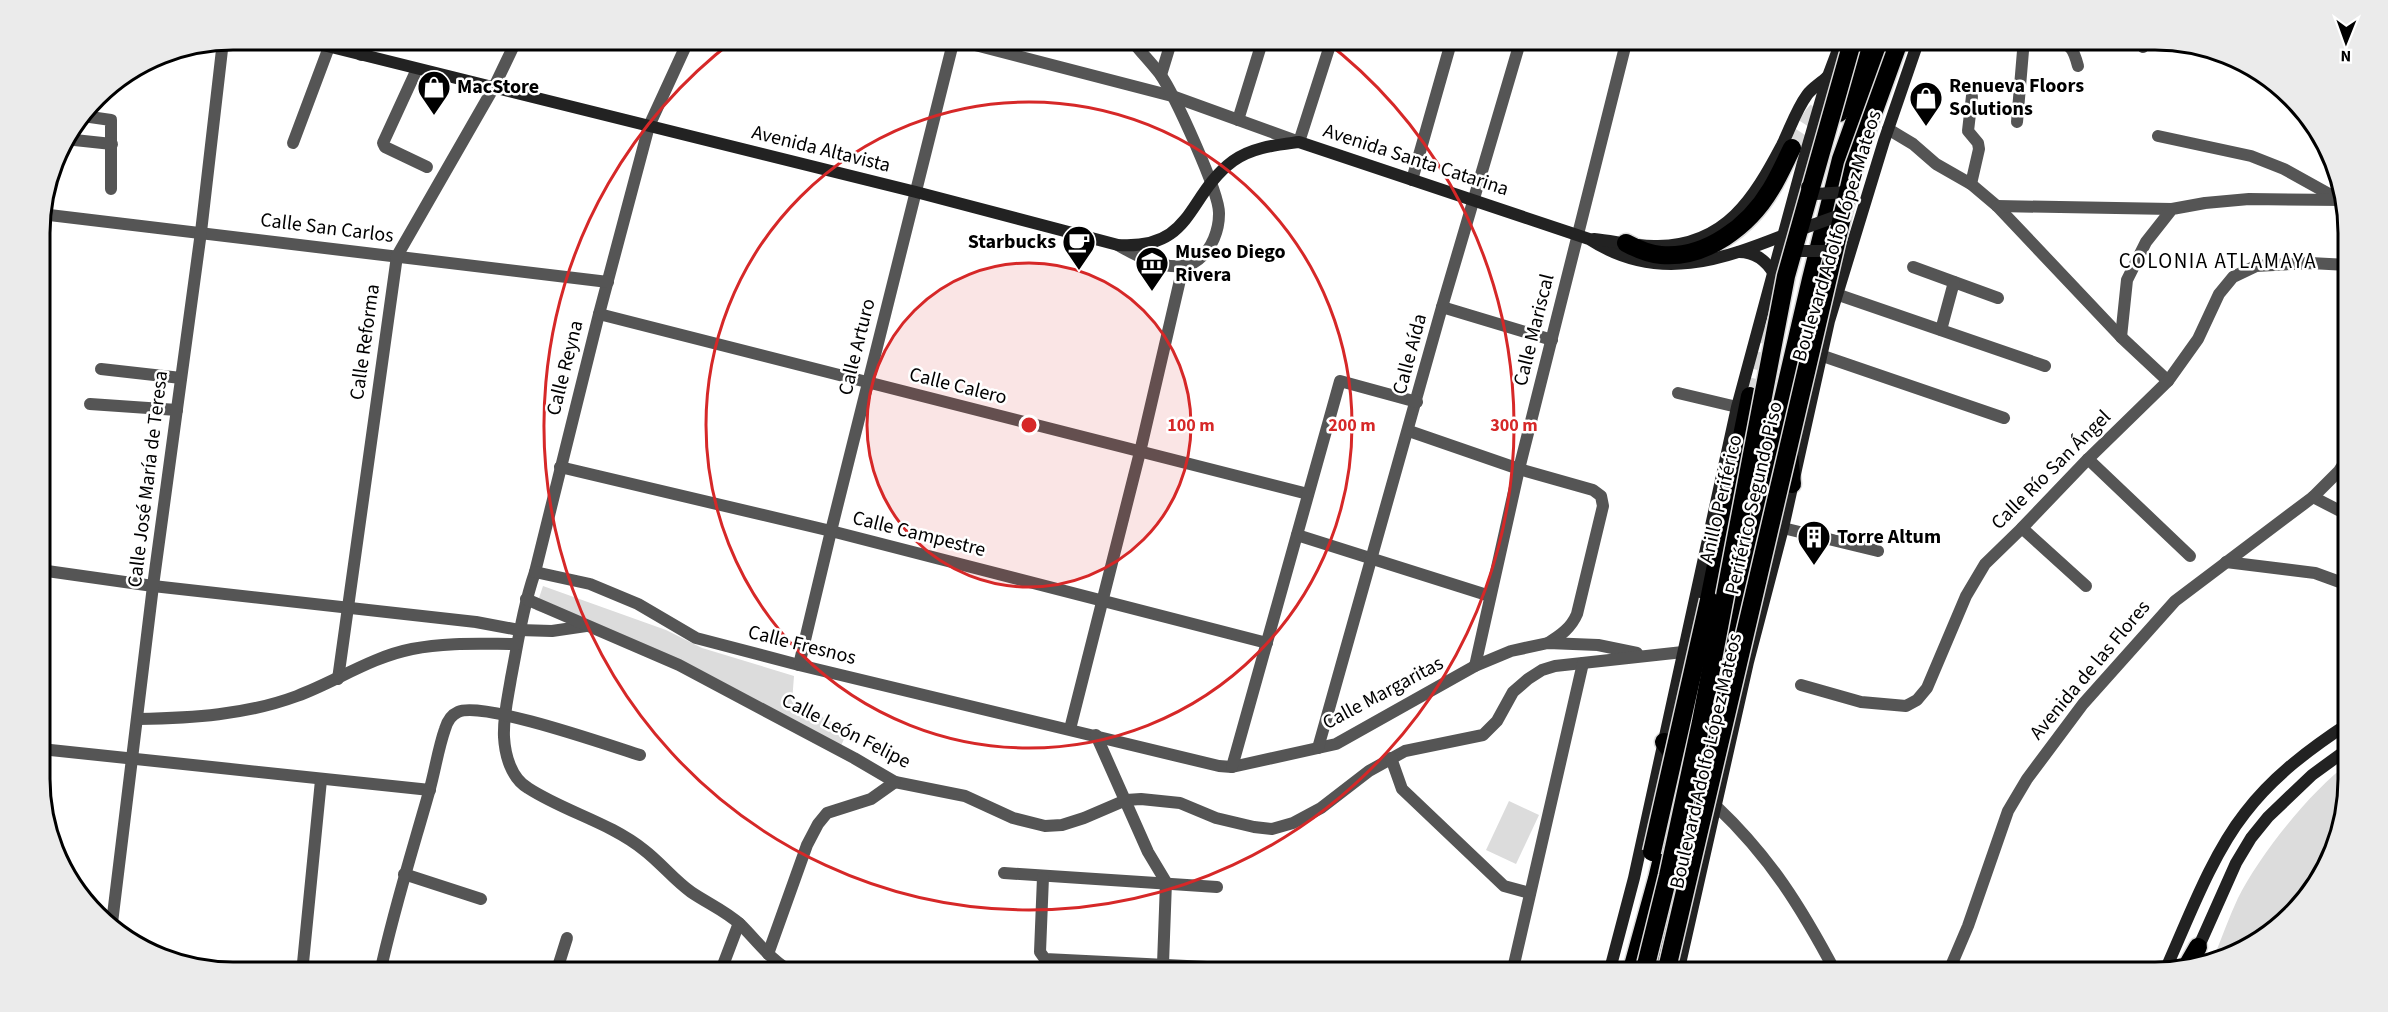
<svg xmlns="http://www.w3.org/2000/svg" width="2388" height="1012" font-family="'Source Sans 3',sans-serif">
  <style>
    .green { fill: #dcdcdc }
    .lines { fill: none; stroke-linecap: round; stroke-linejoin: round }
    .highway-tunnel { stroke: #d9d9d9; stroke-width: 18; stroke-dasharray: 18 9; stroke-linecap: butt }
    .highway-casing { stroke: #dbdbdb; stroke-width: 21 }
    .street { stroke: #555; stroke-width: 12 }
    .secondary { stroke: #222; stroke-width: 12 }
    .highway { stroke: #000; stroke-width: 18 }
    .highway-bridge-casing { stroke: #dbdbdb; stroke-width: 21; stroke-linecap: butt }
    .secondary-bridge { stroke: #222; stroke-width: 12 }
    .highway-bridge { stroke: #000; stroke-width: 18 }
    .ring { fill: none; stroke: #d62828; stroke-width: 3 }
    .labels { text-anchor: middle; dominant-baseline: central; stroke-width: 5; stroke-linejoin: round; paint-order: stroke }
    .poi-label { font-size: 20px; font-weight: bold; fill: #000; stroke: #fff; text-anchor: start }
    .street-label { font-size: 20px; fill: #000; stroke: #fff }
    .neighbourhood-label { font-size: 21px; letter-spacing: 1.5px; fill: #000; stroke: #fff }
    .rim { fill: none; stroke: #000; stroke-width: 3 }
    .centre { fill: #d62828; stroke: #fff; stroke-width: 3 }
    .ring-label { font-size: 18px; text-anchor: middle; font-weight: bold; fill: #d62828; stroke: #fff; stroke-width: 5; stroke-linejoin: round; paint-order: stroke }
  </style>
  <rect width="100%" height="100%" fill="#fff"/>
  <g class="green">
    <path d="M543,586L666,630L702,648L794,676L792,702L848,730L840,748L622,640L535,610Z"/>
    <path d="M2349,763V780L2334,853L2309,898L2263,940L2214,957C2222,937 2229,917 2238,898C2259,856 2311,790 2349,763Z"/>
    <path d="M1509,801L1539,815L1516,864L1486,850Z"/>
  </g>
  <g class="lines">
    <g class="highway-tunnel">
      <path d="M1792,148L1814,114L1824,104"/>
      <path d="M1750,396L1771,313"/>
    </g>
    <defs>
      <g id="highway">
        <path d="M1839,113L1867,39"/>
        <path d="M1626,243C1637,249 1648,254 1661,255C1706,259 1749,226 1771,189C1779,176 1785,162 1792,148"/>
        <path d="M1789,453L1792,484"/>
        <path d="M1709,600L1750,396"/>
        <path d="M1664,742L1683,767"/>
        <path d="M2187,966L2198,947"/>
        <path d="M1631,973L1657,879L1676,799"/>
        <path d="M1653,973L1679,870L1747,554L1811,279L1841,159L1884,39"/>
      </g>
    </defs>
    <use href="#highway" class="highway-casing"/>
    <g class="street">
      <path d="M689,39L649,126L599,314L535,572C523,607 518,642 511,678C508,697 503,717 504,737C505,755 511,778 528,788C565,812 609,822 644,850C661,863 674,880 691,892C707,903 726,911 741,925C758,942 772,962 794,973"/>
      <path d="M952,39L1172,96L1299,142L1332,39"/>
      <path d="M2054,39C2071,46 2073,47 2078,66"/>
      <path d="M2134,39L2139,41L2143,47"/>
      <path d="M361,55L367,39"/>
      <path d="M417,69L383,143L385,147L427,167"/>
      <path d="M1161,75L1172,39"/>
      <path d="M83,116L111,120V189"/>
      <path d="M1238,120L1263,39"/>
      <path d="M2017,122L2024,39"/>
      <path d="M1888,129L1913,144L1936,164L1971,184L1997,206L2121,337L2168,381"/>
      <path d="M2158,136L2251,156L2284,169L2338,199"/>
      <path d="M65,139L112,144"/>
      <path d="M293,143L329,47"/>
      <path d="M1412,180L1452,39"/>
      <path d="M1971,184L1979,149L1978,143L1968,131L1972,96"/>
      <path d="M1997,206L2172,209"/>
      <path d="M41,214L608,282"/>
      <path d="M1118,245C1138,257 1177,277 1199,259C1212,249 1219,230 1219,214C1220,193 1174,94 1160,74C1151,62 1140,51 1130,39"/>
      <path d="M1913,267L1998,298"/>
      <path d="M1836,294L2045,366"/>
      <path d="M1442,307L1552,340"/>
      <path d="M599,314L1308,494"/>
      <path d="M1941,330L1954,282"/>
      <path d="M2121,337L2127,280L2146,242L2172,209L2205,203L2249,199L2344,200"/>
      <path d="M1820,355L2004,418"/>
      <path d="M101,369L181,378"/>
      <path d="M1678,393L1737,407"/>
      <path d="M90,404L177,410"/>
      <path d="M1409,431L1519,469L1593,490L1601,496L1603,506L1577,614C1571,628 1561,635 1548,643"/>
      <path d="M2088,459L2190,556"/>
      <path d="M560,467L831,531L1267,643"/>
      <path d="M2313,497L2348,515"/>
      <path d="M1783,528L1878,551"/>
      <path d="M2022,528L2086,586"/>
      <path d="M1297,535L1490,596"/>
      <path d="M2226,562L2315,573L2348,585"/>
      <path d="M40,570L153,586L476,622L519,630L552,631L586,626"/>
      <path d="M535,572L590,584L638,604L696,638L799,665L1219,766L1232,767L1336,744L1475,666L1511,651L1548,643L1598,645L1637,653"/>
      <path d="M526,599L679,665L854,758L895,782L965,796L1013,818L1045,826L1062,825L1084,818L1126,800L1141,799L1180,803L1216,818L1254,827L1272,829L1293,823L1321,808L1369,771L1405,751L1483,735L1497,721L1513,692L1528,679L1542,670L1555,666L1683,652"/>
      <path d="M799,665L831,531L954,39"/>
      <path d="M1475,666L1519,469L1627,39"/>
      <path d="M338,679L397,256L494,87L517,39"/>
      <path d="M1801,685L1861,702L1906,706L1917,700L1927,688L1966,596L1985,564L2022,528L2088,459L2168,381L2198,339L2219,294L2233,277L2256,266L2310,263L2348,265"/>
      <path d="M138,719C192,718 246,715 297,696C335,682 371,657 412,649C446,642 482,644 517,644"/>
      <path d="M1070,729L1140,452L1183,267"/>
      <path d="M1096,735L1148,852L1166,882L1163,964"/>
      <path d="M1318,748L1442,307L1521,39"/>
      <path d="M41,749L430,790"/>
      <path d="M1391,758L1402,789L1504,886L1530,893"/>
      <path d="M1232,767L1340,381L1417,402"/>
      <path d="M1716,806C1770,857 1801,907 1836,973"/>
      <path d="M1004,873L1217,887"/>
      <path d="M404,874L481,899"/>
      <path d="M1043,877L1040,952L1045,959L1207,967"/>
      <path d="M112,923L153,586L201,232L223,41"/>
      <path d="M768,954L807,845L818,824L827,813L871,799L895,782"/>
      <path d="M302,973L321,780"/>
      <path d="M380,973C393,912 412,852 429,792C435,771 438,749 445,729C447,722 451,715 458,712C483,701 608,745 640,755"/>
      <path d="M556,973L567,938"/>
      <path d="M720,973L739,923"/>
      <path d="M1512,973L1583,663"/>
      <path d="M1948,973L1968,926L2008,811L2027,779L2083,704L2175,601L2313,497L2339,471L2348,457"/>
    </g>
    <g class="secondary">
      <path d="M299,39L916,192L1118,245C1194,250 1186,196 1233,161C1252,147 1277,145 1299,142L1589,239C1658,284 1722,260 1792,232"/>
      <path d="M1594,239C1615,241 1636,247 1658,246C1726,245 1754,198 1782,145C1790,129 1796,110 1807,95C1812,88 1821,83 1827,77"/>
      <path d="M1739,252C1755,252 1766,260 1774,274"/>
      <path d="M2195,955L2236,863L2251,838L2268,817L2312,775L2349,748"/>
      <path d="M1609,973L1634,878L1737,407L1802,166L1828,76L1842,39"/>
      <path d="M1678,973L1748,662L1783,528L1829,321L1884,141L1919,39"/>
      <path d="M2164,973C2187,922 2211,856 2245,813C2273,776 2311,748 2349,723"/>
    </g>
    <use href="#highway" class="highway"/>
    <defs>
      <g id="highway-bridge">
        <path d="M1652,852L1709,600"/>
        <path d="M1644,973L1668,876L1701,722L1786,276L1853,39"/>
        <path d="M1666,973L1854,166L1900,39"/>
      </g>
    </defs>
    <use href="#highway-bridge" class="highway-bridge-casing"/>
    <g class="secondary-bridge">
      <path d="M1807,187L1816,194L1847,192"/>
      <path d="M1796,231L1843,214"/>
      <path d="M1791,251H1832"/>
    </g>
    <use href="#highway-bridge" class="highway-bridge"/>
  </g>
  <circle cx="1029" cy="425" r="162" fill="#d62828" fill-opacity=".12"/>
  <g class="ring">
    <circle cx="1029" cy="425" r="162"/>
    <circle cx="1029" cy="425" r="323"/>
    <path d="M1324 40A485 485 0 1 1 734 40"/>
  </g>
  <defs>
    <symbol id="shop-pin" viewBox="-11 -11 22 30"><path d="M0 17L-7.5 6A9.5 9.5 0 1 1 7.5 6Z" fill="#000" stroke="#fff"/><path d="M-5-2.5h2.3a2.7 3.5 0 0 1 5.4 0H5L5.5 6h-11ZM-1.5-2.5h3a1.5 2.3 0 0 0-3 0Z" fill="#fff"/></symbol>
    <symbol id="cafe-pin" viewBox="-11 -11 22 30"><path d="M0 17L-7.5 6A9.5 9.5 0 1 1 7.5 6Z" fill="#000" stroke="#fff"/><path d="M-5.5-4.5H6V0H3Q3 3.5 0 3.5H-2.5Q-5.5 3.5-5.5 0ZM3-3.2v2h1.7v-2ZM-6 4.5H4V6H-6Z" fill="#fff"/></symbol>
    <symbol id="museum-pin" viewBox="-11 -11 22 30"><path d="M0 17L-7.5 6A9.5 9.5 0 1 1 7.5 6Z" fill="#000" stroke="#fff"/><path d="M0-6L6-3V-2H-6V-3ZM-5-1h2V3h-2ZM-1-1h2V3h-2ZM3-1h2V3H3ZM-6 4H6V6H-6Z" fill="#fff"/></symbol>
    <symbol id="building-pin" viewBox="-11 -11 22 30"><path d="M0 17L-7.5 6A9.5 9.5 0 1 1 7.5 6Z" fill="#000" stroke="#fff"/><path d="M-4-6H4V6H1V3H-1V6H-4ZM-2.5-4.3h1.7v1.8h-1.7ZM.8-4.3h1.7v1.8H.8ZM-2.5-1h1.7V.8h-1.7ZM.8-1h1.7V.8H.8Z" fill="#fff"/></symbol>
  </defs>
  <g fill-rule="evenodd">
    <use href="#shop-pin" x="415" y="68" width="38" height="52"/>
    <use href="#shop-pin" x="1907" y="79" width="38" height="52"/>
    <use href="#cafe-pin" x="1060" y="223" width="38" height="52"/>
    <use href="#museum-pin" x="1133" y="244" width="38" height="52"/>
    <use href="#building-pin" x="1795" y="518" width="38" height="52"/>
  </g>
  <g class="labels">
    <g class="poi-label">
      <text x="1949" y="86">Renueva Floors<tspan x="1949" dy="23">Solutions</tspan></text>
      <text x="457" y="87">MacStore</text>
      <text x="1056" y="242" text-anchor="end">Starbucks</text>
      <text x="1175" y="252">Museo Diego<tspan x="1175" dy="23">Rivera</tspan></text>
      <text x="1837" y="537">Torre Altum</text>
    </g>
    <g class="street-label">
      <text transform="translate(821 149) rotate(14)">Avenida Altavista</text>
      <text transform="translate(1416 160) rotate(18)">Avenida Santa Catarina</text>
      <text transform="translate(327 228) rotate(7)">Calle San Carlos</text>
      <text transform="translate(1837 236) rotate(-73)">Boulevard Adolfo López Mateos</text>
      <text transform="translate(1534 330) rotate(-76)">Calle Mariscal</text>
      <text transform="translate(365 342) rotate(-82)">Calle Reforma</text>
      <text transform="translate(857 347) rotate(-76)">Calle Arturo</text>
      <text transform="translate(1410 354) rotate(-75)">Calle Aída</text>
      <text transform="translate(565 368) rotate(-76)">Calle Reyna</text>
      <text transform="translate(958 386) rotate(14)">Calle Calero</text>
      <text transform="translate(2051 470) rotate(-45)">Calle Río San Ángel</text>
      <text transform="translate(148 479) rotate(-83)">Calle José María de Teresa</text>
      <text transform="translate(1754 498) rotate(-77)">Periférico Segundo Piso</text>
      <text transform="translate(1721 499) rotate(-77)">Anillo Periférico</text>
      <text transform="translate(919 534) rotate(14)">Calle Campestre</text>
      <text transform="translate(802 645) rotate(14)">Calle Fresnos</text>
      <text transform="translate(2090 670) rotate(-50)">Avenida de las Flores</text>
      <text transform="translate(1383 693) rotate(-28)">Calle Margaritas</text>
      <text transform="translate(846 731) rotate(27)">Calle León Felipe</text>
      <text transform="translate(1706 761) rotate(-77)">Boulevard Adolfo López Mateos</text>
    </g>
    <g class="neighbourhood-label">
      <text x="2218" y="261">COLONIA ATLAMAYA</text>
    </g>
  </g>
  <path d="M0 0H2388V1012H0ZM233 50H2155A183 183 0 0 1 2338 233V779A183 183 0 0 1 2155 962H233A183 183 0 0 1 50 779V233A183 183 0 0 1 233 50Z" fill="#ebebeb" fill-rule="evenodd"/>
  <path class="rim" d="M233 50H2155A183 183 0 0 1 2338 233V779A183 183 0 0 1 2155 962H233A183 183 0 0 1 50 779V233A183 183 0 0 1 233 50Z"/>
  <circle cx="1029" cy="425" r="9" class="centre"/>
  <g class="ring-label">
    <text x="1191" y="431">100 m</text>
    <text x="1352" y="431">200 m</text>
    <text x="1514" y="431">300 m</text>
  </g>
  <g transform="translate(2346 42) rotate(181)" stroke="#ffffff" stroke-width="4.5" paint-order="stroke">
  <path d="M0-4.5L10 22L0 15L-10 22Z" fill="#000000"/>
  <text y="-9" font-size="16" font-weight="bold" text-anchor="middle" fill="#000000">N</text>
  </g>
</svg>
